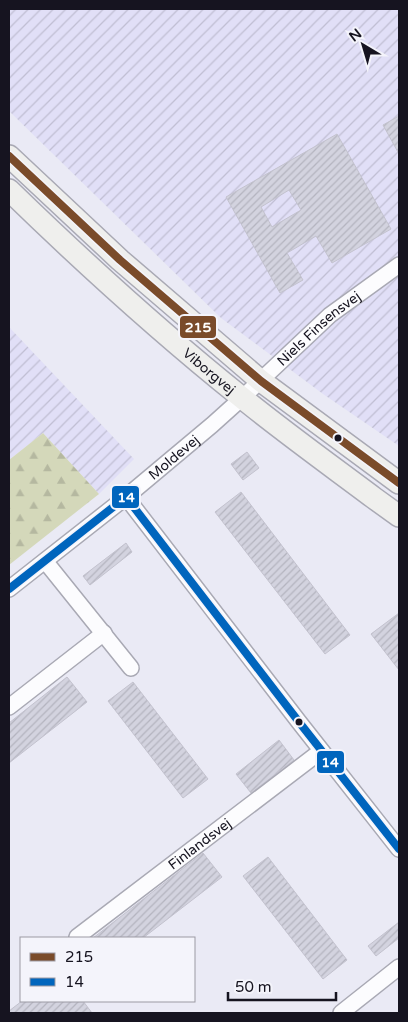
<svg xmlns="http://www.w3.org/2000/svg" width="408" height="1022" font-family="'Varela Round',sans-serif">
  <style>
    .industrial { fill: url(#industrial-furrows) }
    .forest { fill: url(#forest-firs) }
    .building { fill: url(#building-hatch); stroke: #c3c2ce; fill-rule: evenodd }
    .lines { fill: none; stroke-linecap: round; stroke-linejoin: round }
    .street-casing { stroke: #a9a9b4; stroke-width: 18 }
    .secondary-casing { stroke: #a9a9b4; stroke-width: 24 }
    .street { stroke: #fcfcfe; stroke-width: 15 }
    .secondary { stroke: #efefed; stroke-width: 21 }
    .bus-1-casing { stroke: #f4f4fb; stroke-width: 11 }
    .bus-2-casing { stroke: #f4f4fb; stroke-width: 11 }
    .bus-1 { stroke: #7a4b2a; stroke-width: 8 }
    .bus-2 { stroke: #0065bd; stroke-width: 8 }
    .bus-dot { fill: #161420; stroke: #f4f4fb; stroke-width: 2 }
    .labels { text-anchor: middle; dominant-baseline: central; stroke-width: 4; stroke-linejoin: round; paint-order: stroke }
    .street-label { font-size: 14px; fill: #161420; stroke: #f4f4fb }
    .line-badge { stroke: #f4f4fb; stroke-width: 2 }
    .badge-label { font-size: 14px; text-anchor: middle; font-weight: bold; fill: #fff }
  </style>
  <defs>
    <pattern id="industrial-furrows" width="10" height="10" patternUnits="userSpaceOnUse" patternTransform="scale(1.25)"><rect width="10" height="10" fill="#e1dff7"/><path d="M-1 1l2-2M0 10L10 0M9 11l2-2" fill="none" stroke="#c0bed3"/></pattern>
    <pattern id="forest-firs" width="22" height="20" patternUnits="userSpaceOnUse" patternTransform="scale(1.25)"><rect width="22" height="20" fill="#d4d8ba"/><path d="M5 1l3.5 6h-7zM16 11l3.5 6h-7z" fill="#b5b8a0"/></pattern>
    <pattern id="building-hatch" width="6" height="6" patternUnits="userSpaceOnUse" patternTransform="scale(1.25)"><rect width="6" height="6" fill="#d3d3df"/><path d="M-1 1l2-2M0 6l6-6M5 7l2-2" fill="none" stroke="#b4b4bf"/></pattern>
  </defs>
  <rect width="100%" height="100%" fill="#eaeaf5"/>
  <g class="industrial">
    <path d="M9,9H399V446L323,394L221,318L9,111Z"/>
    <path d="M9,327L134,459L99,494L43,433L9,460Z"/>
  </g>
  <path class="forest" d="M43,433L99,494L9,565V460Z"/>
  <g class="building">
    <path d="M399,116V154L383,125Z"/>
    <path d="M337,134L391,229L332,263L316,236L287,253L303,280L280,293L226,197ZM289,190L301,210L272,227L261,207Z"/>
    <path d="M247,452L259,468L243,480L231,464Z"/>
    <path d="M241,492L350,635L325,654L215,512Z"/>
    <path d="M126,543L132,552L90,585L83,576Z"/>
    <path d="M399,613V670L371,634Z"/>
    <path d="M67,677L87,702L9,763V723Z"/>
    <path d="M133,682L208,779L183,798L108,701Z"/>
    <path d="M279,740L294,760L251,793L236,774Z"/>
    <path d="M203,853L222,877L143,938H93Z"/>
    <path d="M268,857L347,960L323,979L243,876Z"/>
    <path d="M399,922V938L376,956L368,946Z"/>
    <path d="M22,1001H83L92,1013H9V1011Z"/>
  </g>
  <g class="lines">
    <defs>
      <g id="street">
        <path d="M126,497L299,722L399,849"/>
        <path d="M45,561L131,668"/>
        <path id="s1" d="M9,589L126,497L212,425L242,398L330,315L399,265"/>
        <path d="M9,707L104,633"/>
        <path id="s2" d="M77,937L321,751"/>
        <path d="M341,1013L399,967"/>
      </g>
      <g id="secondary">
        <path d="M9,156L120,260L261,381L399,483"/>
        <path id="s3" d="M9,190C83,262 160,332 241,397C284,432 330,465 374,498L399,516"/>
      </g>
    </defs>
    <use href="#street" class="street-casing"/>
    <use href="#secondary" class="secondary-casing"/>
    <use href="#street" class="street"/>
    <use href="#secondary" class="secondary"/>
    <defs>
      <path id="bus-1" d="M9,156L120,260L261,381L399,483"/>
      <path id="bus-2" d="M9,589L126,497L299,722L399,849"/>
    </defs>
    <use href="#bus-1" class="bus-1-casing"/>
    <use href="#bus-2" class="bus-2-casing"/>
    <use href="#bus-1" class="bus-1"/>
    <use href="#bus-2" class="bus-2"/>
  </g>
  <g class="bus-dot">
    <circle cx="338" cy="438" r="4.5"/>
    <circle cx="299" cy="722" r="4.5"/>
  </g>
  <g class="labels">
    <g class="street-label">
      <text stroke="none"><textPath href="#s1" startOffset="405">Niels Finsensvej</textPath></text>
      <text stroke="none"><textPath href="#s3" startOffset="270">Viborgvej</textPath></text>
      <text stroke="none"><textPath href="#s1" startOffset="211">Moldevej</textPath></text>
      <text stroke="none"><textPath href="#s2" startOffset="154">Finlandsvej</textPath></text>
    </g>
  </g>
  <g class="line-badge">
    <rect x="179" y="315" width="38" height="24" rx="5" fill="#7a4b2a"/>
    <rect x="111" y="485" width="29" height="24" rx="5" fill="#0065bd"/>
    <rect x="316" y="750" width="29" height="24" rx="5" fill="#0065bd"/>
  </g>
  <g class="badge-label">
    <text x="198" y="332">215</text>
    <text x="126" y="502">14</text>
    <text x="330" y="767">14</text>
  </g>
  <rect width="408" height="1022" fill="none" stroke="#161420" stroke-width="20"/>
  <rect x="20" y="937" width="175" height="65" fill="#f4f4fb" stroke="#9b9aa3"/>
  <rect x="30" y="953" width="25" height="8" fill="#7a4b2a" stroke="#9b9aa3"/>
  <text x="65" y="962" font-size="15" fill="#161420">215</text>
  <rect x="30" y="978" width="25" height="8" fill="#0065bd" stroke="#9b9aa3"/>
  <text x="65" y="987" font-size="15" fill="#161420">14</text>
  <g transform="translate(363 45) rotate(322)" stroke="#f4f4fb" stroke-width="4" paint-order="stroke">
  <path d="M0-4L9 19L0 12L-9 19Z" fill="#161420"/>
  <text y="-8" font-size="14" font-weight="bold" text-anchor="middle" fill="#161420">N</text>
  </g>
  <path d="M228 992v8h108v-8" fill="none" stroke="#161420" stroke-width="2.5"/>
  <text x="235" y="992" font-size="15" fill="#161420" stroke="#f4f4fb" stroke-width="4" paint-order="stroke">50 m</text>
</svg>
